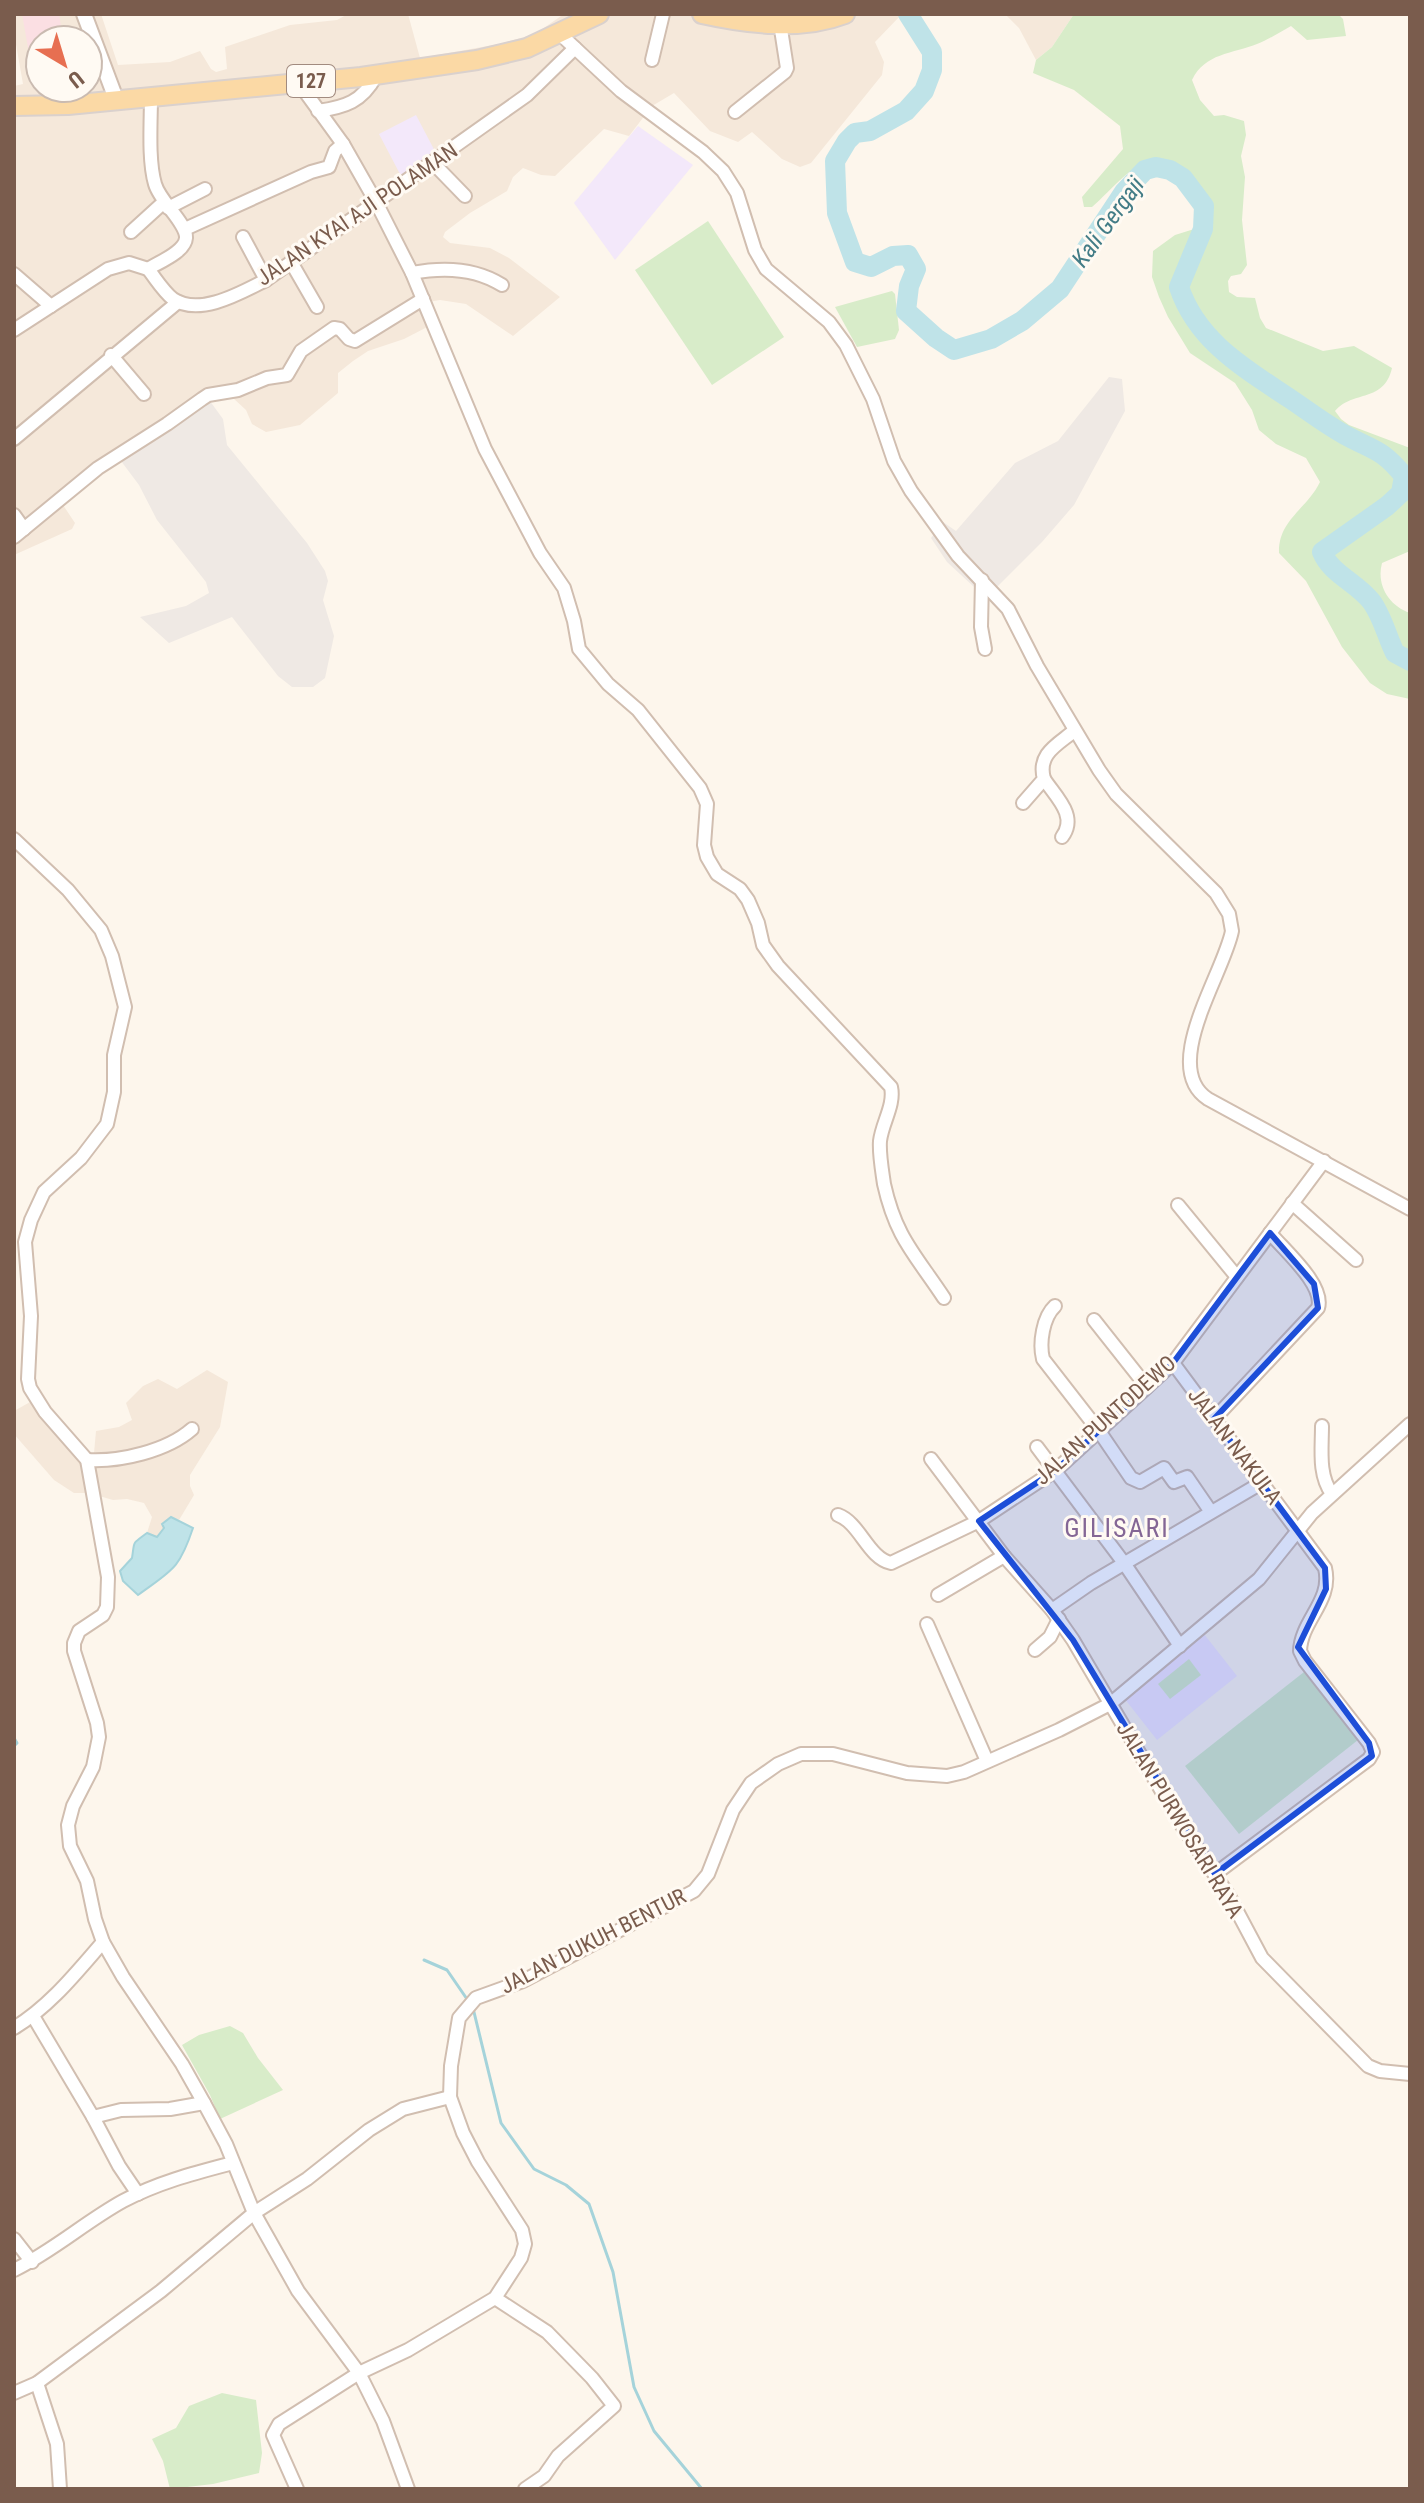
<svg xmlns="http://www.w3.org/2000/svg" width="1424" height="2503" font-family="'Roboto Condensed',sans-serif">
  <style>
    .residential { fill: #f5e8da; fill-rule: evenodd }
    .industrial { fill: #efe9e4 }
    .education { fill: #f3e8fa }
    .medical { fill: #fbdfe3 }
    .green { fill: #d8ecc9 }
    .water { fill: #bfe3e8; stroke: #a5d3da; stroke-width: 2 }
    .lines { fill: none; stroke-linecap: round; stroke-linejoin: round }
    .stream { stroke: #a5d3da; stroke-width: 3 }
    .river { stroke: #bfe3e8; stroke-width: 20 }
    .minor-casing { stroke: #d1beb0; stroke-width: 16 }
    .tertiary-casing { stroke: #d1beb0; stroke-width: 18 }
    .primary-casing { stroke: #dad1cd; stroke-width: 22 }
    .minor { stroke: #fff; stroke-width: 12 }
    .tertiary { stroke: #fff; stroke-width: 14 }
    .primary { stroke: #fbd9a5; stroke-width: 18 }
    .marked { fill: #1d4ed8; fill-opacity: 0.2; stroke: #1d4ed8; stroke-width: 6; stroke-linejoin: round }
    .labels { text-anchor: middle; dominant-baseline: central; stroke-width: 6; stroke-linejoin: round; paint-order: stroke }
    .shield { fill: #fffaf3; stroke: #a28b7f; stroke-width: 2 }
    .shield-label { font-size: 20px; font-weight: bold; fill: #7a5c4d }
    .street-label { font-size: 22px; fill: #7a5c4d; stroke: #fffaf3 }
    .water-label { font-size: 24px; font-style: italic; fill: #437c86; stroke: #fffaf3 }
    .quarter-label { font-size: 26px; letter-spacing: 2px; fill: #846695; stroke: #fffaf3 }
  </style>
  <rect width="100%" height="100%" fill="#fdf6ec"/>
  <g class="residential">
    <path d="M14,14H101L118,65L170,62L200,51L211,69L216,72L227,69L225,47L290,25L337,20L348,14H408L420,58L499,44L535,34L564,14H915L901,15L875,42L884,62L882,75L811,163L800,167L782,159L752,132L738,142L710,131L674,93L652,106L629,136L604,129L555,176L541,175L523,168L513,177L507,191L470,213L445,232L443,237L450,243L490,248L509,258L560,297L513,336L466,304L440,300L428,302L437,322L404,339L368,351L353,361L338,373V393L300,425L266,432L252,424L246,410L233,398L206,397L91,479L63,505L75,523L72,529L14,555V86L23,84L14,33ZM40,40H88V88H40Z"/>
    <path d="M1005,14H1074L1052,47L1036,60L1019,28Z"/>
    <path d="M207,1370L228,1382L220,1427L190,1475V1486L194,1495L179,1520L171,1517L157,1538L147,1533L152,1517L144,1503L127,1499L113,1500L89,1493H74L54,1480L14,1434V1411L41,1396L89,1453H94L96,1431L119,1427L132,1420L126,1403L143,1386L158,1379L177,1389Z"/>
  </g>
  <g class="industrial">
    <path d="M1109,377L1122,379L1125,411L1074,505L1042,542L986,598L947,562L931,538L943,522L956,531L1015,463L1058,441Z"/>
    <path d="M207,397L223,419L227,445L307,543L325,571L328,581L323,600L334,636L325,678L313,687H292L278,676L232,617L169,643L140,617L186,606L209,593L206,582L157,520L139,485L118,457Z"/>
  </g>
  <g class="education">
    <path d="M416,115L438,157L401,176L379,134Z"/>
    <path d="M638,126L693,165L615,260L574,203Z"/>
    <path d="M1204,1634L1237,1676L1157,1740L1124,1698Z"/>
  </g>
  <path class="medical" d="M22,14H59L63,39L71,37V40H40V80L34,81Z"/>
  <g class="green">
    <path d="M1074,14H1338L1343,19L1346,36L1307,40L1291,26C1280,32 1268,40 1257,44C1232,54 1205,53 1192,80L1200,100L1214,116L1224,115L1244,121L1246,135L1241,156L1245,177L1242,220L1247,265L1241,274L1231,276L1228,281L1229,292L1237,297L1255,298L1260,318L1266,328L1323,351L1354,346L1392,368C1384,403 1353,390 1335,411L1341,419L1349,425L1410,448V551L1382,563C1376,585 1389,606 1410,613V699L1387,694L1370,683L1342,647L1306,581L1279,553C1278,520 1307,509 1320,482L1306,458L1276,444L1259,430L1252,410L1235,383L1190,353L1168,317L1159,297L1152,277L1153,251L1175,235L1207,225C1208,204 1204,190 1189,174C1152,134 1119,184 1092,207H1084L1082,197L1123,149L1120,126L1074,90L1033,73L1036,60L1052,47Z"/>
    <path d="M708,221L784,337L712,385L635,270Z"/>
    <path d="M892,291L895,294L899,330L895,339L857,347L835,307Z"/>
    <path d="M1189,1659L1201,1675L1170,1699L1158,1684Z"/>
    <path d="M1304,1672L1358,1740L1239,1834L1185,1766Z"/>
    <path d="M230,2026L243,2033L258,2058L283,2090L220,2119L210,2095L182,2045L199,2035Z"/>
    <path d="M222,2393L256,2400L262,2453L259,2473L213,2484L170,2489L163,2461L152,2439L176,2428L189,2406Z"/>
  </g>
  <path class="water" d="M171,1517L193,1528C179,1570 172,1570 138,1595L123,1581L120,1571L132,1558C135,1540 131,1545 147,1533L157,1537L164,1528L162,1524Z"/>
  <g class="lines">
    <g class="stream">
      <path d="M14,1738L17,1743L14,1746"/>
      <path d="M424,1960L447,1970L469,2002"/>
      <path d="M473,2008L501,2123L534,2169L566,2185L589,2204L613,2272L634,2387L654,2431L702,2489"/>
    </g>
    <path class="river" d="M908,14L932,52V70L924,91L906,111L870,131L855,133L847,141L835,161L837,213L855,262L871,267L893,256L908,255L916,269L909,286L906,311L936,338L954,350L991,339L1022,321L1060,289L1124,192L1145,170L1156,167L1170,170L1183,178L1204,206L1203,229L1179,287C1197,341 1244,368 1289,398C1307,410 1325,424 1345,435C1374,451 1381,448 1404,476L1401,493L1387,506L1322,552C1331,574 1356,582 1371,601C1382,615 1387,637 1395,653L1410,661"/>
    <defs>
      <g id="minor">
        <path d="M560,34L621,91L703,152L723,171L737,193L755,250L766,269L829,322L846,345L873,399L894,461L911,491L958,556L1008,609L1037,666L1099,770L1116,794L1216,893L1229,914L1232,931C1224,973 1159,1067 1208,1099L1410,1209"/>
        <path d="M652,60L663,14"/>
        <path d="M298,82L343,144L376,202L412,273L485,449L540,553L564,588L574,621L579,649L608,684L638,710L700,788L707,804L704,845L707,857L717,874L740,889L748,900L758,923L763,945L778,966L891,1087C895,1105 882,1123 880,1141C879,1154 882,1170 884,1184C896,1238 915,1254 944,1298"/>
        <path d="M318,111C345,107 362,102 376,76"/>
        <path d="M735,112L785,72L787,68L780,23"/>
        <path d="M433,163L465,196"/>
        <path d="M168,208L205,189"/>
        <path d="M185,229L311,172L329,167L335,151L343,144"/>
        <path d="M131,232L164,202"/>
        <path d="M243,237L266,280"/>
        <path d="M291,262L317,307"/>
        <path d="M148,269C156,279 163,291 173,299C200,317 242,292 266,280L527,95L575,48"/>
        <path d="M148,269C159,262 185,252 186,238C187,223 160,202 155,184C148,160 151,122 151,96"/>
        <path d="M412,273C443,267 475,268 502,285"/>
        <path d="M14,274L51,306"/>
        <path d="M14,330L108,269L129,263L148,269"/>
        <path d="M111,355L144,394"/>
        <path d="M14,439L178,302"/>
        <path d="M14,515L24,529"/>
        <path d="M14,537L98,468L167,424L202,399L208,395L238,390L267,378L287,375L301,351L334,328L340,329L349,339L355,341L423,299"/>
        <path d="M982,580L981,627L985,649"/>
        <path d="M1044,779C1056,797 1078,816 1062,837"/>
        <path d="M1023,803L1044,779C1037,754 1057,745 1074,731"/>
        <path d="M14,839L68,890L101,930L112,956L125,1007L114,1055V1092L107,1124L81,1158L44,1192L31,1220L25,1242L31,1316L28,1379L30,1388L45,1412L87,1460L108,1577L107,1607L103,1615L79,1631L74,1643V1651L97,1723L99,1737L93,1767L73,1806L68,1825L70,1846L87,1881L95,1919L103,1942L123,1977L182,2064L204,2103L226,2144L254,2213L298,2291L359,2373L383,2421L408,2489"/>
        <path d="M1292,1203L1356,1260"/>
        <path d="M1178,1205L1237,1277"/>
        <path d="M1055,1306C1043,1317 1039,1343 1043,1359L1099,1431L1131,1478L1140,1482L1164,1468L1174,1482L1187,1477L1211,1512"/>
        <path d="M1094,1320L1147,1387"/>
        <path d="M1173,1363L1325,1568C1333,1601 1301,1620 1300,1651L1305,1661L1369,1743L1373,1752L1369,1759L1215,1874"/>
        <path d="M1214,1419L1318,1308C1325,1285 1285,1251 1270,1233"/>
        <path d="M1322,1426C1322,1449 1318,1475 1332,1494"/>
        <path d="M1037,1447L1124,1563L1180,1646"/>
        <path d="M931,1459L1004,1556L1052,1610L1073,1640L1181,1824L1229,1896L1262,1958L1368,2066L1380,2071L1410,2074"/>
        <path d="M87,1460C120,1462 167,1451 192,1429"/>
        <path d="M838,1515C860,1523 868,1558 891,1563L979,1521L1056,1470L1147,1387L1173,1363L1324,1161"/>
        <path d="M938,1595L1004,1556"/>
        <path d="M1052,1610L1091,1583L1263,1482"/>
        <path d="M927,1624L987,1761"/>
        <path d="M1035,1650L1050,1637L1059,1619"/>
        <path d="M33,2016L93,2117L119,2166L138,2194"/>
        <path d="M14,2028C50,2006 76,1973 103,1942"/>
        <path d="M93,2117L121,2110L170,2109L204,2103"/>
        <path d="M14,2239L32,2262"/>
        <path d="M14,2270C53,2251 85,2222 123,2201C159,2182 195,2173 233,2163"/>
        <path d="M495,2298L547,2332L592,2378L614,2406L558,2456L544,2476L525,2489"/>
        <path d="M37,2383L57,2444L60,2489"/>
        <path d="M14,2393L37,2383L161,2291L254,2213L307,2179L369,2130L403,2109L450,2097"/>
        <path d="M297,2489L273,2435L279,2424L359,2373L408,2350L495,2298L521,2258L525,2244L522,2230L478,2162L463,2133L450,2097L451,2066L459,2018L476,1998L523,1981L694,1891L708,1874L733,1810L751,1783L778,1764L801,1754H833L907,1773L947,1776L964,1772L1059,1730L1110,1704L1259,1579L1312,1513L1410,1424"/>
      </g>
      <path id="tertiary" d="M84,14L116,99"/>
      <g id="primary">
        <path d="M702,14C747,24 801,31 845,14"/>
        <path d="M14,106L68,105L361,77L477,60L527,48L599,14"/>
      </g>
    </defs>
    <use href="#minor" class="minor-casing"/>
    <use href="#tertiary" class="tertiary-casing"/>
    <use href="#primary" class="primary-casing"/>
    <use href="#minor" class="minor"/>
    <use href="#tertiary" class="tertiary"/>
    <use href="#primary" class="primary"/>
  </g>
  <path class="marked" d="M1270,1233L1314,1284L1318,1308L1214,1419L1325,1568L1326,1589L1298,1647L1369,1743L1372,1756L1215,1874L1073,1640L979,1521L1056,1470L1173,1363Z"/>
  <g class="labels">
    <rect class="shield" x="287" y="65" width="48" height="32" rx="6"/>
    <g class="shield-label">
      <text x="311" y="81">127</text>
    </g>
    <g class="street-label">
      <text transform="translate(357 214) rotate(-34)">JALAN KYAI AJI POLAMAN</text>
      <text transform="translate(1105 1420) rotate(-42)">JALAN PUNTODEWO</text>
      <text transform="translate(1235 1446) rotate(53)">JALAN NAKULA</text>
      <text transform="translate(1180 1820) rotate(59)">JALAN PURWOSARI RAYA</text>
      <text transform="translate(593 1941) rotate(-27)">JALAN DUKUH BENTUR</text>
    </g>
    <g class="water-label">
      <text transform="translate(1108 222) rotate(-54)">Kali Gergaji</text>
    </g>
    <g class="quarter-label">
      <text x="1117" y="1528">GILISARI</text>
    </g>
  </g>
  <rect width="1424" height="2503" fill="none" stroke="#7a5c4d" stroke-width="32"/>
  <g transform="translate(64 64) rotate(142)"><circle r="38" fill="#fffaf3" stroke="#cabbb1" stroke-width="2"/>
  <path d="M0-6L14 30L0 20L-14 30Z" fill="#e76f51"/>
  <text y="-12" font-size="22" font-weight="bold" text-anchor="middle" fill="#7a5c4d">U</text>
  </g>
</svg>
